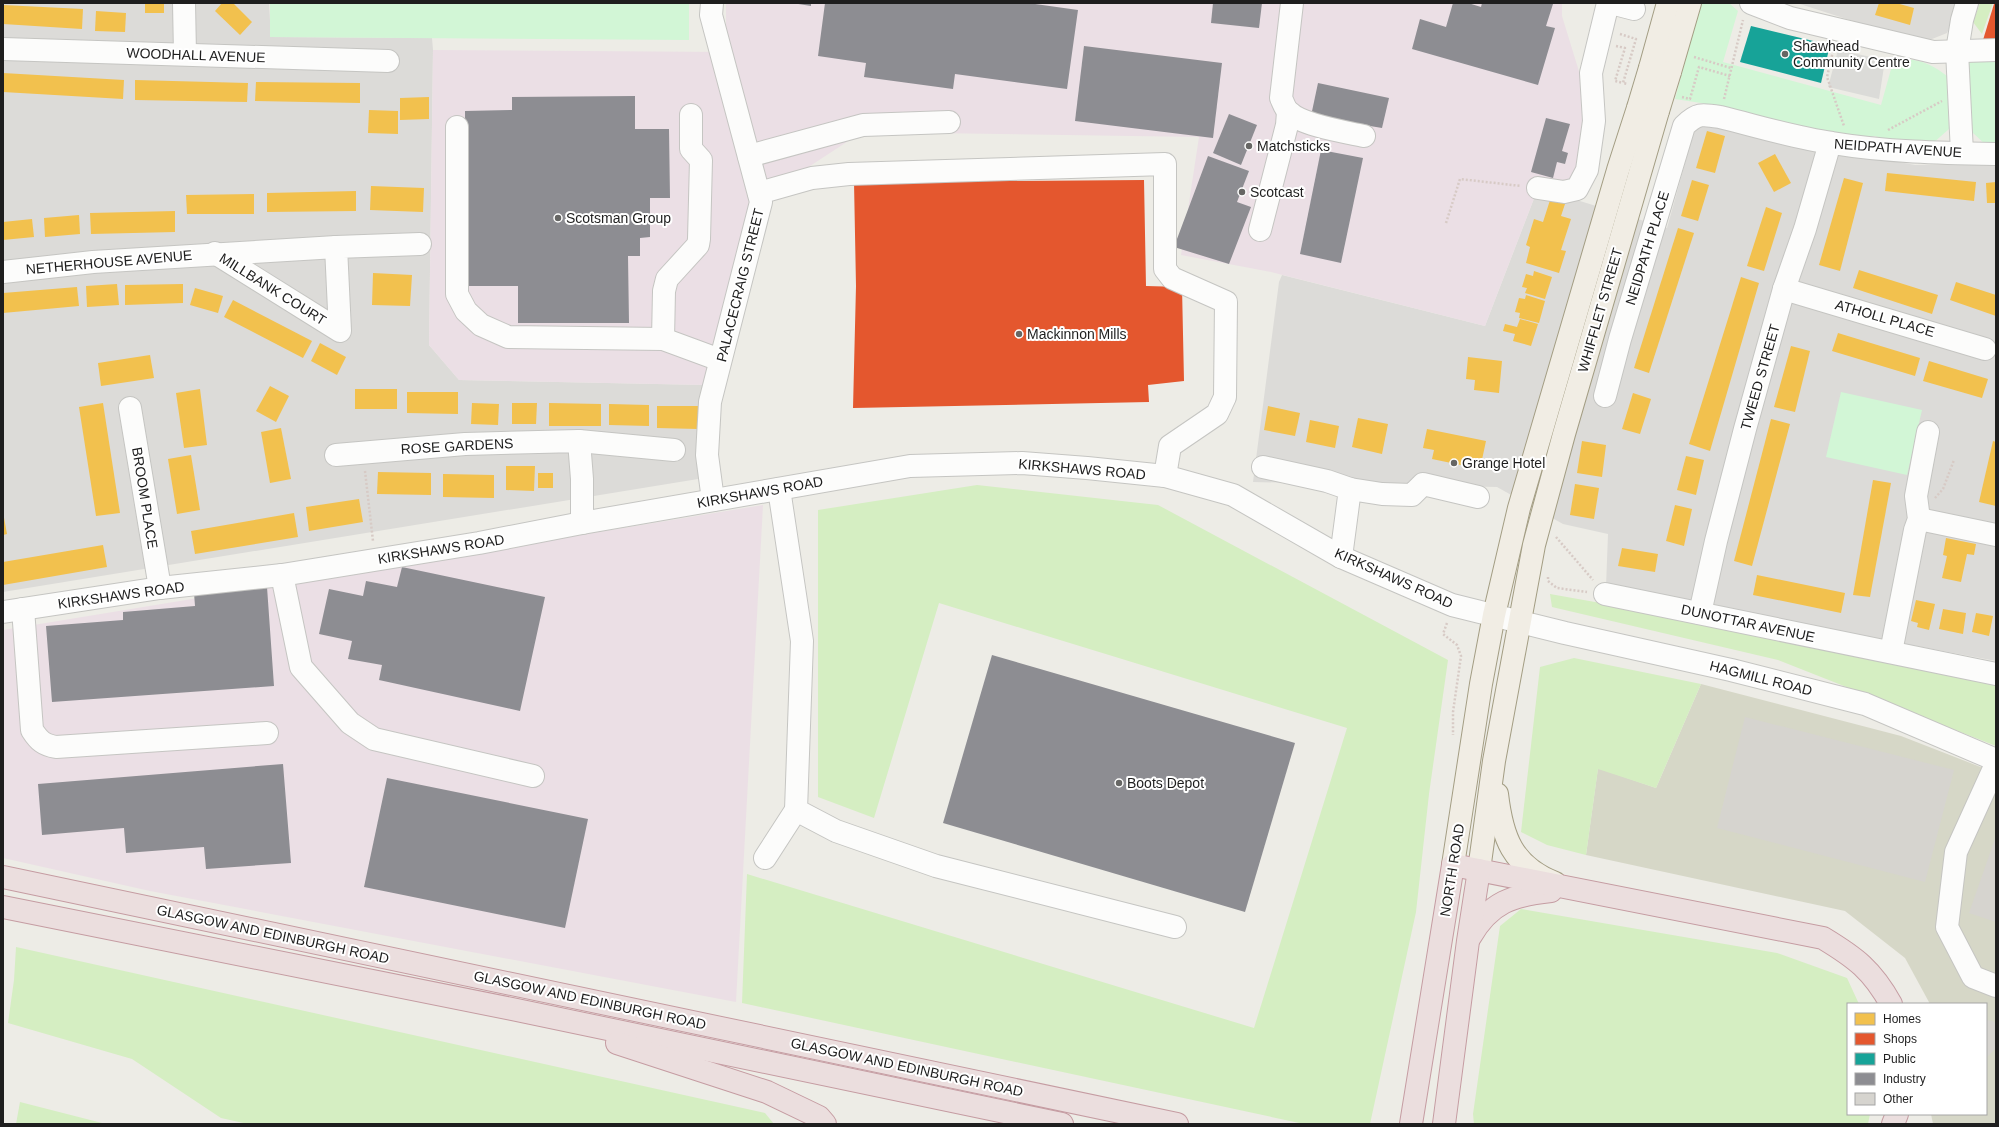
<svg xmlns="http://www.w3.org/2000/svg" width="1999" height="1127" font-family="Arial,sans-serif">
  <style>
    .residential { fill: #dcdbd8 }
    .industrial { fill: #ebdfe5 }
    .construction { fill: #d6d7c7 }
    .grass { fill: #d5eec2 }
    .park { fill: #d2f6d6 }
    .parking { fill: #dbdbd8 }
    .homes { fill: #f2c14e }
    .shops { fill: #e4572e }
    .public { fill: #17a398 }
    .industry { fill: #8d8d92 }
    .building { fill: #d6d4cf }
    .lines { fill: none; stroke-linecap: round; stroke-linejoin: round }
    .minor-casing { stroke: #c5c5c2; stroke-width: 24 }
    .major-casing { stroke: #a39d83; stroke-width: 24 }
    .highway-casing { stroke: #c59ca2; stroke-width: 24 }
    .path { stroke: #d7cac5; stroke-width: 2.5; stroke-dasharray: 2 2; stroke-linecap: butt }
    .minor { stroke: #fcfcfb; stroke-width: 22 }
    .major { stroke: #f1ede4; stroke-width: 22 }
    .highway { stroke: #ebdede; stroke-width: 22 }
    .major-bridge-casing { stroke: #a39d83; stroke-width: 24; stroke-linecap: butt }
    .major-bridge { stroke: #f1ede4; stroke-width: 22 }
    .poi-dot { fill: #666664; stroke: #fff; stroke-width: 1.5 }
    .labels { text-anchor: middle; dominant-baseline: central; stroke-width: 4; stroke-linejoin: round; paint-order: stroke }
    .poi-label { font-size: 14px; fill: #1e1e1e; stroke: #fff; text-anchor: start }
    .street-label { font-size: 14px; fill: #1e1e1e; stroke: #fff }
  </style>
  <rect width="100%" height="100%" fill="#edece6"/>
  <g class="residential">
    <path d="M3,3H269L271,37L432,38L433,50L429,345L459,380L706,385L698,479L3,592Z"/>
    <path d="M1797,3H1960L1947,33L1927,41L1871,27Z"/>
    <path d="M1696,124L1915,165L1996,163V661L1606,587L1608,534L1563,524L1497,487L1253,482L1279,282L1282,275L1485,326L1538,188L1667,228Z"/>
  </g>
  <g class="industrial">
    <path d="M726,3H1562V16L1589,104L1571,198L1538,188L1485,326L1271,272L1181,255L1199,137L862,132L752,204L706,385L459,380L429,345L433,50L726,52Z"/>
    <path d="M763,505L736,1002L150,891L3,858V630Z"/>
  </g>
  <path class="construction" d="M1701,684L1901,736L1996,773V1124H1933L1931,1114H1986V1004H1930L1905,958L1845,911L1586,855L1598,768L1656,788Z"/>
  <g class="grass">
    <path d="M1980,3H1993L1982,34L1973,22Z"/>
    <path d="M977,485L1158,505L1448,660L1429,794L1416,912L1370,1124H1304L742,1003L747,874L1254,1028L1347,728L939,603L874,818L818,797V510Z"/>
    <path d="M1550,594L1696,620L1996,680V746L1778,660L1552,607Z"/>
    <path d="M1574,658L1701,684L1656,788L1598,769L1586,855L1547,845L1521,832L1540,667Z"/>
    <path d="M1521,909L1777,953L1847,978L1859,1004H1848V1114H1870L1868,1124H1474L1473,1114L1500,926Z"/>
    <path d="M16,947L765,1113L774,1124H248L221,1118L132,1059L8,1023L14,980Z"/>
    <path d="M20,1102L106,1124H16Z"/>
  </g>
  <g class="park">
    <path d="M270,3H689V40L270,37Z"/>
    <path d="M1701,3H1729L1738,11L1723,62L1881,105L1893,62C1912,55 1932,64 1947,76L1949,129L1932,144L1890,141L1875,136L1862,139L1829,134L1701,103L1675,99Z"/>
    <path d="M1996,56V145H1986L1972,132L1967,59Z"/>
    <path d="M1841,392L1922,410L1907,475L1826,457Z"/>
  </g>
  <path class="parking" d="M1838,50L1885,60L1879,99L1828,87Z"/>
  <g class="homes">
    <rect x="145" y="3" width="19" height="10"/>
    <path d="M222,3H233L252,22L240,35L215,11Z"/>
    <path d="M1879,3H1896L1914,8L1910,25L1875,15Z"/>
    <path d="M3,5L83,9L82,29L3,24Z"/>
    <path d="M96,11L126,13L125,32L95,31Z"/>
    <path d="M3,73L124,80L123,99L3,92Z"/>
    <path d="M135,80L248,83L247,102L135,100Z"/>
    <path d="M256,82L360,83V103L255,101Z"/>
    <path d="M429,97V119L400,120V98Z"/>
    <path d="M369,110L398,111V134L368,133Z"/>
    <path d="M1707,131L1725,136L1715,173L1696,168Z"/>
    <path d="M1775,154L1791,183L1774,192L1758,163Z"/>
    <path d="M1887,173L1976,182L1974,201L1885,191Z"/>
    <path d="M1844,178L1863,183L1840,271L1819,265Z"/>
    <path d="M1692,180L1709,185L1698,221L1681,216Z"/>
    <path d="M1996,182V203H1987L1986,183Z"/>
    <path d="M371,186L424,188L423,212L370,210Z"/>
    <path d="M356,191V211L267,212V193Z"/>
    <path d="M254,194V214H187L186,195Z"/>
    <path d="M1551,197L1566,201L1561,216L1571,219L1561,250L1566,251L1559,273L1526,263L1530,247L1526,245L1534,219L1543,222Z"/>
    <path d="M1766,207L1782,213L1764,271L1747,266Z"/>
    <path d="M175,211V232L91,234L90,213Z"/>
    <path d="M79,215L80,234L45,237L44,218Z"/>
    <path d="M32,219L34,237L3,240V222Z"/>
    <path d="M1678,228L1694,233L1649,373L1634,368Z"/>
    <path d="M1859,270L1938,295L1932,314L1853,288Z"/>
    <path d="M1534,271L1552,277L1545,299L1525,293L1527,288L1522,287L1526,274L1533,276Z"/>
    <path d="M373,273L412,275L410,306L372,305Z"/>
    <path d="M1741,277L1759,283L1710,451L1689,444Z"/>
    <path d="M1956,282L1996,295V316L1950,300Z"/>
    <path d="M117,284L119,305L87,307L86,286Z"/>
    <path d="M183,284V303L125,305V285Z"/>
    <path d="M77,287L79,306L3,313V293Z"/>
    <path d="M195,288L223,296L218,313L190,305Z"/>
    <path d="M1526,295L1545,301L1539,323L1519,318L1520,313L1515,312L1519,298L1525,299Z"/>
    <path d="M233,300L312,341L303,358L224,317Z"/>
    <path d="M1520,319L1538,324L1531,346L1513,341L1515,334L1503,331L1505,324L1517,327Z"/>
    <path d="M1838,333L1920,358L1915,376L1832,351Z"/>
    <path d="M320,343L346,357L337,375L311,361Z"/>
    <path d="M1791,346L1810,351L1795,412L1774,407Z"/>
    <path d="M150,355L154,378L101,386L98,363Z"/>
    <path d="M1468,357L1502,361L1499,393L1474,390L1475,380L1466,379Z"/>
    <path d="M1929,361L1988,379L1982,398L1923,381Z"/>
    <path d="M270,386L289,396L276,422L256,411Z"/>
    <path d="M200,389L207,445L184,448L176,393Z"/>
    <rect x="355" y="389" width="42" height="20"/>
    <path d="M407,392H458V414L407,413Z"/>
    <path d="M1633,393L1651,399L1640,434L1622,429Z"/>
    <path d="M103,403L120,513L96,516L79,407Z"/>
    <path d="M472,403L499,404L498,425L471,424Z"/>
    <path d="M512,403H537L536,424H512Z"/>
    <path d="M549,403L601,404V426H549Z"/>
    <path d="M609,404L649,405V426L609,425Z"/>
    <path d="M657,406H698V429L657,428Z"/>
    <path d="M1268,406L1300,413L1295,436L1264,430Z"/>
    <path d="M1358,418L1388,424L1382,454L1352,447Z"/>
    <path d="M1771,419L1790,424L1752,566L1734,561Z"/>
    <path d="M1310,420L1339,426L1335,448L1306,442Z"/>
    <path d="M281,428L291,479L270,483L261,432Z"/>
    <path d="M1427,429L1486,441L1480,469L1432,459L1434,450L1423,448Z"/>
    <path d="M1582,441L1606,445L1602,477L1577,473Z"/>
    <path d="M1993,441L1996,442V506L1979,502Z"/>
    <path d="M191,455L200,510L177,514L168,459Z"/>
    <path d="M1686,456L1704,460L1696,495L1677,490Z"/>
    <path d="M506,466H535L534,491L506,490Z"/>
    <path d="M378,472L431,473V495L377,494Z"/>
    <rect x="538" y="473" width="15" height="15"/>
    <path d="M443,474L494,475V498L443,497Z"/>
    <path d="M1873,480L1891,483L1870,597L1853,595Z"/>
    <path d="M1575,484L1599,488L1594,519L1570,515Z"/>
    <path d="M359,499L363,522L309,531L306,507Z"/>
    <path d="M1675,505L1692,509L1684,546L1666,541Z"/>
    <path d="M3,512L7,534L3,535Z"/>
    <path d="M294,513L298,537L195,554L191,531Z"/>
    <path d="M1946,538L1976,544L1974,555L1967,554L1961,582L1942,578L1947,556L1943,555Z"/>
    <path d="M103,545L107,567L3,585V562Z"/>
    <path d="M1622,548L1658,554L1655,572L1618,566Z"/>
    <path d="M1757,575L1845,593L1841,613L1753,595Z"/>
    <path d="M1916,600L1935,604L1929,630L1917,627L1918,623L1911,621Z"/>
    <path d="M1943,609L1966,613L1963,634L1939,629Z"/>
    <path d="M1976,613L1993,616L1989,636L1972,632Z"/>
  </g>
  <g class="shops">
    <path d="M1994,4H1996V42L1983,40Z"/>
    <path d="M1144,180L1146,286L1182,287L1184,381L1148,385L1149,402L853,408L856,286L854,182Z"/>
  </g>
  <path class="public" d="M1751,26L1830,45L1821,83L1740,62Z"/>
  <g class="industry">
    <path d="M792,3H811V6Z"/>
    <path d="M825,3H1028L1078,10L1067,89L955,74L953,89L864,77L866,63L818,56Z"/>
    <path d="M1213,3H1262L1259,28L1211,23Z"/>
    <path d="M1453,3H1468L1481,7L1482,3L1553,4L1546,26L1555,28L1538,85L1412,49L1420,19L1446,27Z"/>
    <path d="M1084,46L1222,63L1213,138L1075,121Z"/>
    <path d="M1318,83L1389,98L1382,128L1311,116Z"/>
    <path d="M635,96V129H669L670,198H650V237L640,238V256H628L629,323H518V286H466L465,111L512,110V97Z"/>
    <path d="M1229,114L1257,125L1241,165L1213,153Z"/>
    <path d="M1546,118L1570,124L1562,151L1568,153L1565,164L1557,162L1553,178L1531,172Z"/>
    <path d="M1321,150L1363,158L1341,263L1300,254Z"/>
    <path d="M1208,156L1249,171L1237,202L1251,207L1229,264L1174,247Z"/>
    <path d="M402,567L545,597L520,711L379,680L382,665L348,659L352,641L319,634L329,589L363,596L366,581L397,587Z"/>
    <path d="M267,587L274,686L52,702L46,626L123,620V612L195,606L194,593Z"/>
    <path d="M992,655L1295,743L1245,912L943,823Z"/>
    <path d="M283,764L291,863L206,869L204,847L126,853L124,828L42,835L38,784Z"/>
    <path d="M387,778L588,819L565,928L364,887Z"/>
  </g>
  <g class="building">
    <path d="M1745,717L1954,770L1925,882L1717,828Z"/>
    <path d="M1996,836V922L1969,913Z"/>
    <path d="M1986,1020L1993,1021L1996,1024V1048L1986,1058Z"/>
  </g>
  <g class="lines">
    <defs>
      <g id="minor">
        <path d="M184,3L185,54"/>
        <path d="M712,3L711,15L761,202L710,402L707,455L713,500"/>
        <path d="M1292,3L1281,98C1283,102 1285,109 1289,112C1301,125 1345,132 1364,136"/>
        <path d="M1611,3L1634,9"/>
        <path d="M1751,3L1790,18L1933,52L1996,50"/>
        <path d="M3,49L388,61"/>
        <path d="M691,115V149L701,160L699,239L698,245L667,279L664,291L663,339L720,360"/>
        <path d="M457,127V294L466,311L481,325L508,337L663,339"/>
        <path d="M1962,153L1957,51L1962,20L1967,3"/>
        <path d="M749,156L863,125L949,122"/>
        <path d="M1538,188L1564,192L1577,189L1587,170L1594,121L1591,73L1608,3"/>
        <path d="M759,193L812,178L849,174L1165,164V269L1172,278L1226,302L1225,397L1217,414L1170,446L1165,476"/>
        <path d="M1260,230L1287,125L1288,112"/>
        <path d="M215,253L340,331L336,247L420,244"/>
        <path d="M3,272L93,262L336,247"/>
        <path d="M1784,289L1985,349"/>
        <path d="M1605,396L1620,339L1684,126C1697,113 1702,114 1720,117C1757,126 1795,138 1832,143C1886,152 1942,153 1996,154"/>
        <path d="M130,408L160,588"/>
        <path d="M579,441L674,450"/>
        <path d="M336,455L465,444L579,441L582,479V523"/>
        <path d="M1263,467L1327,481L1350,489L1341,557"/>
        <path d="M779,489L802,641L796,810L836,831L936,866L1175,927"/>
        <path d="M1350,489L1382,494L1412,495L1423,484L1478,497"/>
        <path d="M1919,519L1996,535"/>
        <path d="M282,575L301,667L350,723L374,739L533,776"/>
        <path d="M1605,594L1996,674"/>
        <path d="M23,609L32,730C39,741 44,745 56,747L267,733"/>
        <path d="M3,612L160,588L282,575L479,543L582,523L910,466L1022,463L1087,468L1165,476L1233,495L1341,557L1452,605L1565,633L1731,670L1865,704L1996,760"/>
        <path d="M1700,613L1716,541L1745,429L1784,289L1805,229L1830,143"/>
        <path d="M1891,652L1915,530L1919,519L1916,496L1928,432"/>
        <path d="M1996,764L1956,852L1947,927L1973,977L1996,986"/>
        <path d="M765,858L796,810"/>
      </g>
      <g id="major">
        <path d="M1650,68L1668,3"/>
        <path d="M1670,72L1690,3"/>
        <path d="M1497,794C1502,837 1512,866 1555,883"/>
        <path d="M1453,865L1481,684L1494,615L1519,508L1618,170L1638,108"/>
        <path d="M1479,870L1494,761L1534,545L1564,434L1658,111"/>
      </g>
      <g id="highway">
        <path d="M3,877L1177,1124"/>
        <path d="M3,907L512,1009L1062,1124"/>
        <path d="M1470,937C1490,902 1513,895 1551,891"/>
        <path d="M617,1043L767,1092L819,1117L825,1124"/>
        <path d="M1411,1124L1453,865L1823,938C1856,958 1872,970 1891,1004"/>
        <path d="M1444,1124L1468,941L1479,870"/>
        <path d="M1893,1124L1897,1114"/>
      </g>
    </defs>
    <use href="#minor" class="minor-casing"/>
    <use href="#major" class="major-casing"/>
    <use href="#highway" class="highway-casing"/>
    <g class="path">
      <path d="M1620,34L1636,39L1623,83L1627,84"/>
      <path d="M1616,46L1625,48L1615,81L1623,83"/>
      <path d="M1834,47L1827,77L1844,126"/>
      <path d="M1694,57L1731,68"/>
      <path d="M1682,97L1690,99L1699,67L1730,76"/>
      <path d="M1724,99L1743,20"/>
      <path d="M1888,130L1942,101"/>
      <path d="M1446,223L1460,179L1521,186"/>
      <path d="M365,471L373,541"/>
      <path d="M1935,498L1943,489L1954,460"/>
      <path d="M1556,537L1593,580"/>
      <path d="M1548,577V581L1557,588L1587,592"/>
      <path d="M1447,623L1443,634L1457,645L1461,656L1453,712V735"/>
    </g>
    <use href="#minor" class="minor"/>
    <use href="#major" class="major"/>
    <use href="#highway" class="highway"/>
    <defs>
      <g id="major-bridge">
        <path d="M1638,108L1650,68"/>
        <path d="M1658,111L1670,72"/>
      </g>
    </defs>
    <use href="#major-bridge" class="major-bridge-casing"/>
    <use href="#major-bridge" class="major-bridge"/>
  </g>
  <g class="poi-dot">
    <circle cx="1785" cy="54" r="4"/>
    <circle cx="1249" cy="146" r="4"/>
    <circle cx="1242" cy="192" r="4"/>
    <circle cx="558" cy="218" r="4"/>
    <circle cx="1019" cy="334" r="4"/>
    <circle cx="1454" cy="463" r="4"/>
    <circle cx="1119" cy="783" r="4"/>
  </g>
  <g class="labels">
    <g class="poi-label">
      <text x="1793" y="46">Shawhead<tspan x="1793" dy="16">Community Centre</tspan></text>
      <text x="1257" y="146">Matchsticks</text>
      <text x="1250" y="192">Scotcast</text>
      <text x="566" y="218">Scotsman Group</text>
      <text x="1027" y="334">Mackinnon Mills</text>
      <text x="1462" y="463">Grange Hotel</text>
      <text x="1127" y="783">Boots Depot</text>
    </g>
    <g class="street-label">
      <text transform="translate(196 55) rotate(2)">WOODHALL AVENUE</text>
      <text transform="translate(1898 148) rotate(4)">NEIDPATH AVENUE</text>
      <text transform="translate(1647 248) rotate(-73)">NEIDPATH PLACE</text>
      <text transform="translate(109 262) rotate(-5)">NETHERHOUSE AVENUE</text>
      <text transform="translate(740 285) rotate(-76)">PALACECRAIG STREET</text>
      <text transform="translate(273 289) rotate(32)">MILLBANK COURT</text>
      <text transform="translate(1600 310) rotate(-74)">WHIFFLET STREET</text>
      <text transform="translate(1885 318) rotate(16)">ATHOLL PLACE</text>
      <text transform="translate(1760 377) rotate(-74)">TWEED STREET</text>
      <text transform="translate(457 446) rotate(-3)">ROSE GARDENS</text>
      <text transform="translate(1082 469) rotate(5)">KIRKSHAWS ROAD</text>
      <text transform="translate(760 492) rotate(-10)">KIRKSHAWS ROAD</text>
      <text transform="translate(145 498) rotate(81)">BROOM PLACE</text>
      <text transform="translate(441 549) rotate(-9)">KIRKSHAWS ROAD</text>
      <text transform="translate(1394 578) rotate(24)">KIRKSHAWS ROAD</text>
      <text transform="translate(121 595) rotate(-8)">KIRKSHAWS ROAD</text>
      <text transform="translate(1748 623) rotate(12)">DUNOTTAR AVENUE</text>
      <text transform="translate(1761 678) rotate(14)">HAGMILL ROAD</text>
      <text transform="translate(1452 870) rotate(-81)">NORTH ROAD</text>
      <text transform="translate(273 934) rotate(12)">GLASGOW AND EDINBURGH ROAD</text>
      <text transform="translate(590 1000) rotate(12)">GLASGOW AND EDINBURGH ROAD</text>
      <text transform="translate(907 1067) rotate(12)">GLASGOW AND EDINBURGH ROAD</text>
    </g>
  </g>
  <rect width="1999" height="1127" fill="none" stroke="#1e1e1e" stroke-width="8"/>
  <rect x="1847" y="1003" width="140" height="112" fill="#ffffff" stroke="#a5a5a5"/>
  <rect x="1855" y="1013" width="20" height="12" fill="#f2c14e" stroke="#a5a5a5"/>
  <text x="1883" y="1023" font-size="12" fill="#1e1e1e">Homes</text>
  <rect x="1855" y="1033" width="20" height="12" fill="#e4572e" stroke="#a5a5a5"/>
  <text x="1883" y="1043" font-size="12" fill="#1e1e1e">Shops</text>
  <rect x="1855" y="1053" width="20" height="12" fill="#17a398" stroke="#a5a5a5"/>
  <text x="1883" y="1063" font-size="12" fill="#1e1e1e">Public</text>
  <rect x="1855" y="1073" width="20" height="12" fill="#8d8d92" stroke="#a5a5a5"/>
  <text x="1883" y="1083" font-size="12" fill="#1e1e1e">Industry</text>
  <rect x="1855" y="1093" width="20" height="12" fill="#d6d4cf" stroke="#a5a5a5"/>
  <text x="1883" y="1103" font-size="12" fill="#1e1e1e">Other</text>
</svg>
